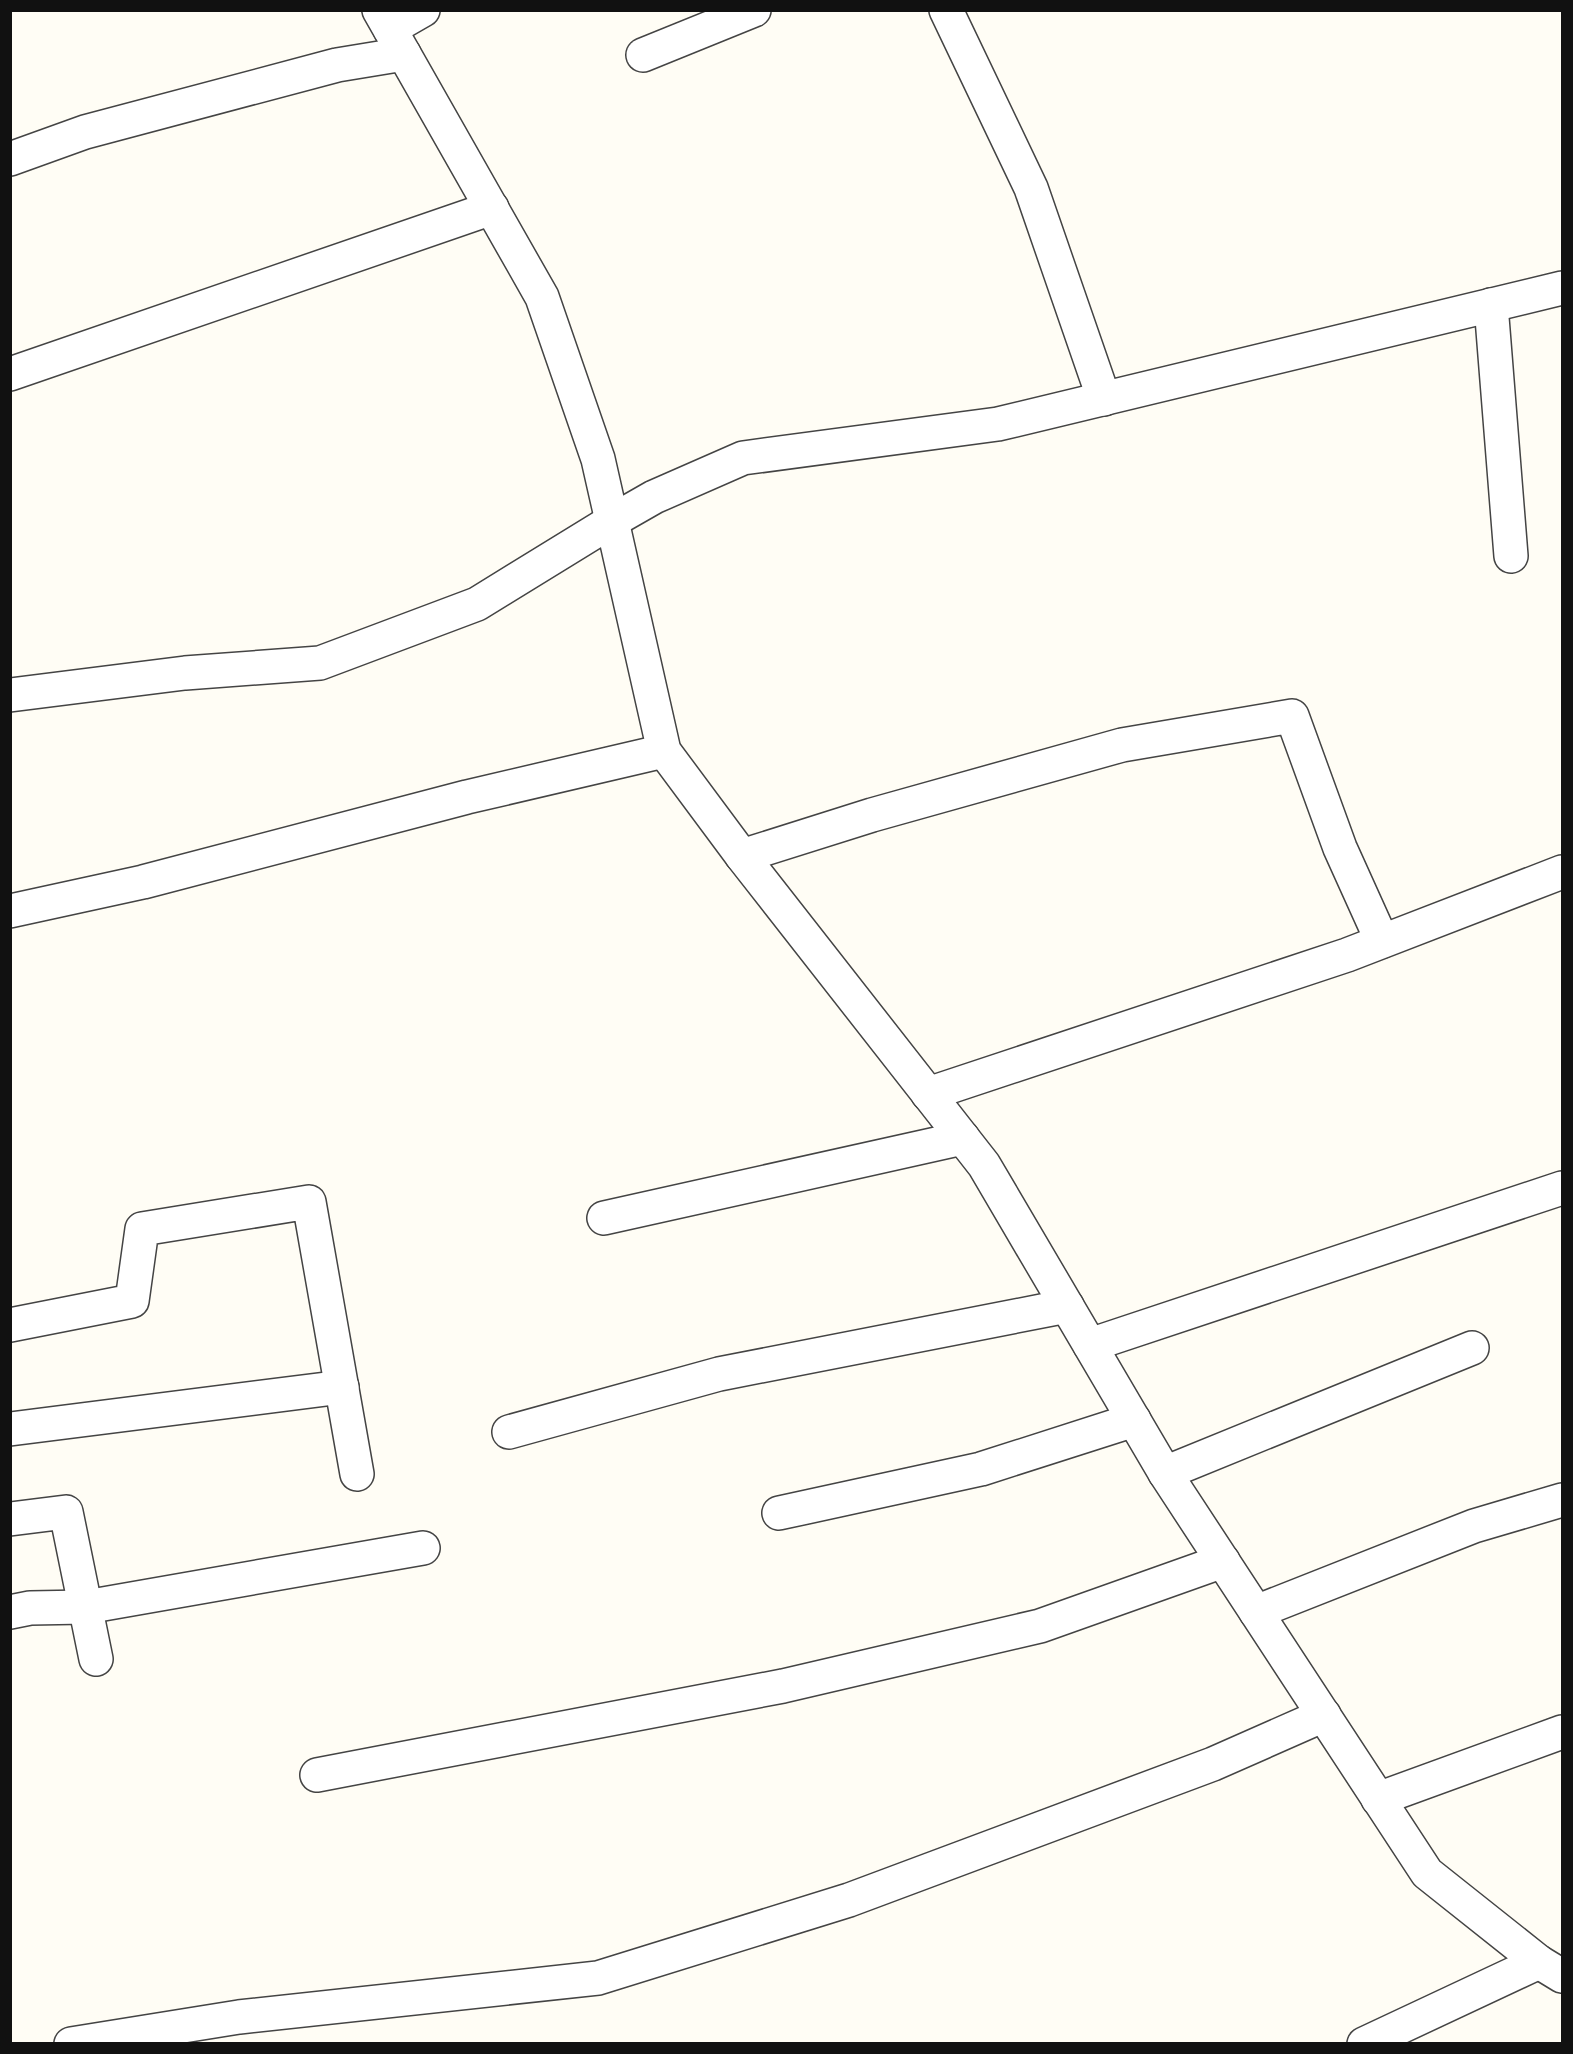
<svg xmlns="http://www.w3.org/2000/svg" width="1573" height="2054" font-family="'Zilla Slab',serif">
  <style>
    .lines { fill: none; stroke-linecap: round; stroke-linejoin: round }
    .minor-casing { stroke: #444; stroke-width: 36 }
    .tertiary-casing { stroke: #444; stroke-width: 36 }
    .minor { stroke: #fff; stroke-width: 33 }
    .tertiary { stroke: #fff; stroke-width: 33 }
  </style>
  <rect width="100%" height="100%" fill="#fffdf5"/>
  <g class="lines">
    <defs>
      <g id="minor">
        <path d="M946,10L1031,188L1104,399"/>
        <path d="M390,29L423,10"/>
        <path d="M643,55L754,10"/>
        <path d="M10,159L85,132L337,65L404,54"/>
        <path d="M1491,305L1511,556"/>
        <path d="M10,374L492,208"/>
        <path d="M10,695L185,673L320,663L477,604L612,521"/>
        <path d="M742,856L872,815L1122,745L1292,716L1340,848L1382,941"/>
        <path d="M10,911L143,882L467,797L664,751"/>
        <path d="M928,1094L1347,955L1562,872"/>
        <path d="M604,1218L963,1138"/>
        <path d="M10,1325L132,1301L142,1229L309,1202L357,1474"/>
        <path d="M1090,1345L1562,1188"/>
        <path d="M10,1429L342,1387"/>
        <path d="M509,1432L719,1374L1067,1306"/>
        <path d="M1165,1473L1472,1348"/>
        <path d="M779,1513L981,1469L1134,1420"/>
        <path d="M10,1519L66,1512L96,1659"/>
        <path d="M10,1612L30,1608L86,1607L423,1548"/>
        <path d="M1256,1612L1474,1526L1562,1500"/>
        <path d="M317,1775L783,1686L1040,1626L1223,1561"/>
        <path d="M1378,1799L1562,1732"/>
        <path d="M71,2044L239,2017L598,1978L849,1900L1213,1764L1324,1715"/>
        <path d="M1364,2044L1539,1962"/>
      </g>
      <g id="tertiary">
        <path d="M379,10L542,297L598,459L664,751L742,856L984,1165L1165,1473L1427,1873L1539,1962L1562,1976"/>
        <path d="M612,521L654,497L743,458L998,424L1562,288"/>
      </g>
    </defs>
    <use href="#minor" class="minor-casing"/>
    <use href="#tertiary" class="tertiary-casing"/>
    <use href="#minor" class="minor"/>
    <use href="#tertiary" class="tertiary"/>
  </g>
  <rect width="1573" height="2054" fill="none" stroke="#111111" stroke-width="24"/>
</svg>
